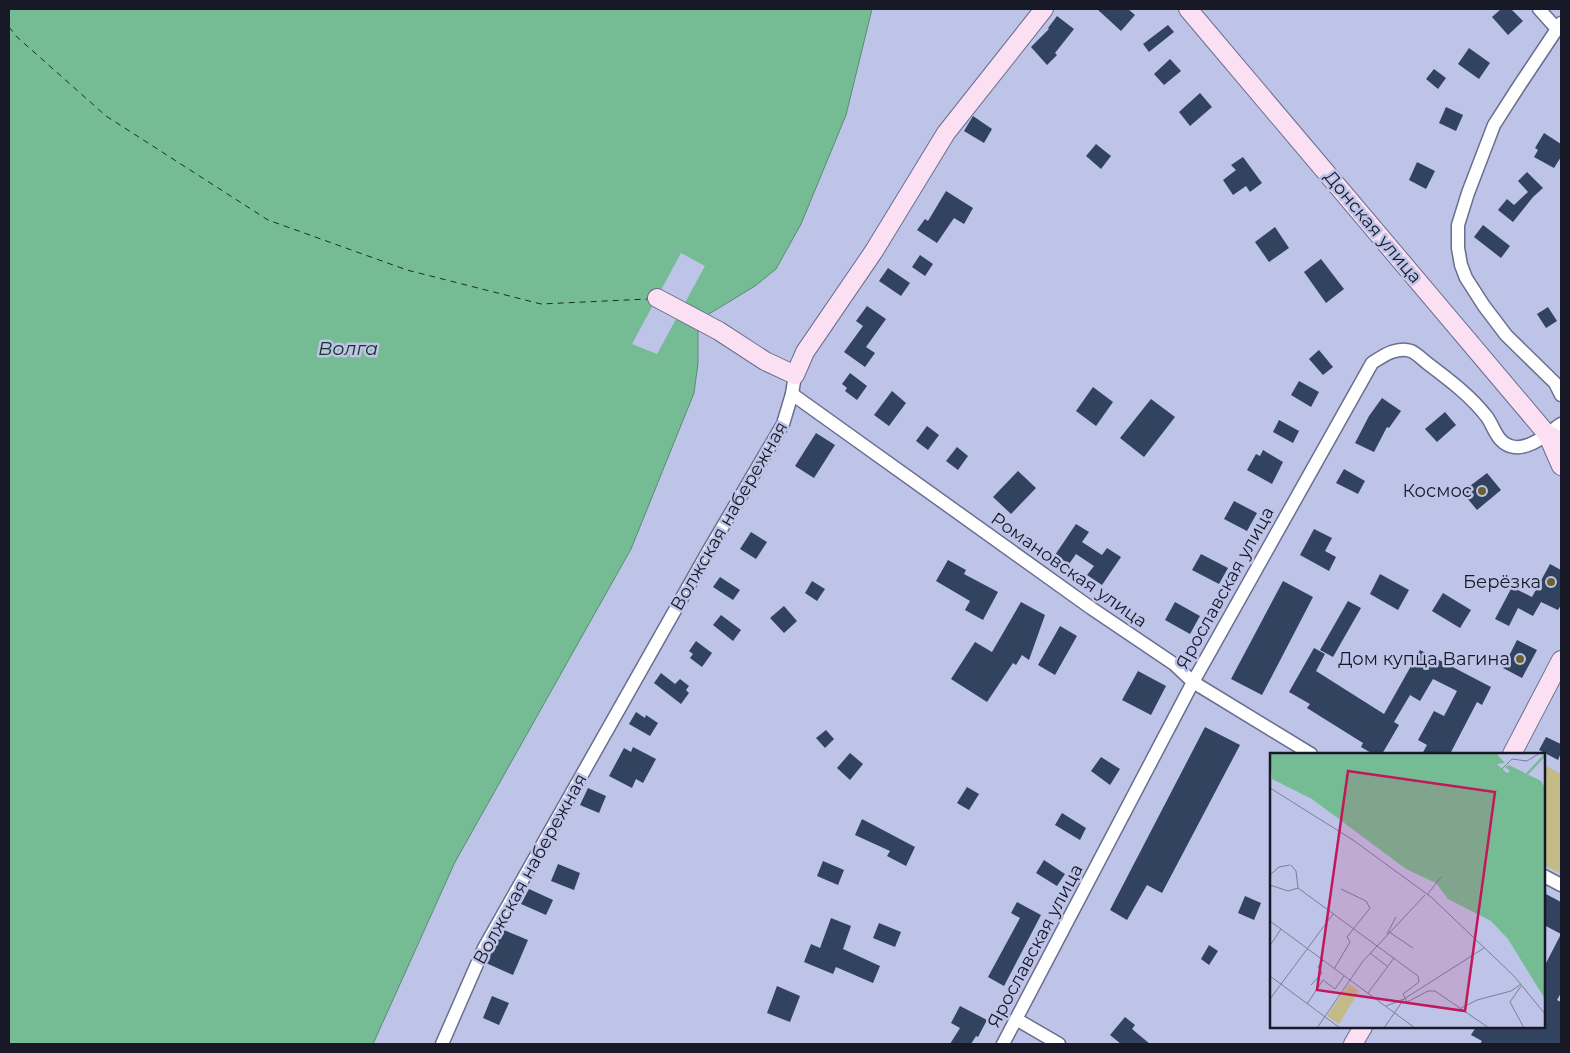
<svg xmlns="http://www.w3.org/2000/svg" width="1570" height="1053" font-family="Montserrat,sans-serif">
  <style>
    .green { fill: #c3ba86 }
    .water { fill: #75bc95; stroke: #598b74 }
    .pier { fill: #bec3e8 }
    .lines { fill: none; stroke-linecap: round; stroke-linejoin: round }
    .ferry { stroke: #133323; stroke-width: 1; stroke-dasharray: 6 5; stroke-linecap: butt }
    .building { fill: #31435e }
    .street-casing { stroke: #6a6e8f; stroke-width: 15 }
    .secondary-casing { stroke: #6a6e8f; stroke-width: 20 }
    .street { stroke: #fff; stroke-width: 12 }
    .secondary { stroke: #fae0f2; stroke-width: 18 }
    .poi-dot { fill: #6c622f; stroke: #bec3e8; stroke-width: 2 }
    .labels { text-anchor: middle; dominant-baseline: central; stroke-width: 5; stroke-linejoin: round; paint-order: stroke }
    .street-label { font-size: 18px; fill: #171926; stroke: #bec3e8 }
    .poi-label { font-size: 18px; fill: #171926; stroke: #bec3e8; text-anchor: end }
    .water-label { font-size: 19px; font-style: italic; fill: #133323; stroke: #bec3e8 }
    .inset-river { fill: none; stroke: #75bc95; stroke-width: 2.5 }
    .inset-road { fill: none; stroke: #7b7f9a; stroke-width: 1 }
    .view { fill: #c2185b; fill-opacity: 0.15; stroke: #c2185b; stroke-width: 2.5 }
    .inset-edge { fill: none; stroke: #171926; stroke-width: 2.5 }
  </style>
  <rect width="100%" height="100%" fill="#bec3e8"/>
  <path class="green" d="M1544,765L1561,774V874L1544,865Z"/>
  <path class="water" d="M9,9H872L846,115L801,224L776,269L755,286L704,317L698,327V363L694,393L631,549L455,862L373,1044H9Z"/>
  <path class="pier" d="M681,253L705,266L657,354L632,344Z"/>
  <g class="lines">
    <path class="ferry" d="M9,27L17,37L106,116L268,220L407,270L541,304L648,299"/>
  </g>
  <g class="building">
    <path d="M1097,9H1128L1135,15L1121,31Z"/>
    <path d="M1501,9H1511L1523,21L1508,35L1492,17Z"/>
    <path d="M1057,16L1074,29L1055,53L1057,55L1047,65L1031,47L1049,29L1048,28Z"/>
    <path d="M1168,25L1174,32L1149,52L1143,44Z"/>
    <path d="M1469,48L1490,63L1479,79L1458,64Z"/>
    <path d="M1170,59L1181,71L1164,85L1154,74Z"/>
    <path d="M1434,69L1446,78L1438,89L1426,79Z"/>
    <path d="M1200,93L1212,107L1190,126L1179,112Z"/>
    <path d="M1446,107L1463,115L1456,131L1439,123Z"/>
    <path d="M973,116L992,129L984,143L964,131Z"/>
    <path d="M1544,133L1561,144V157L1554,168L1534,157L1538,150L1535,148Z"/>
    <path d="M1096,144L1111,156L1101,169L1086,156Z"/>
    <path d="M1243,157L1262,183L1250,192L1246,186L1233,195L1223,180L1236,170L1231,165Z"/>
    <path d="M1417,162L1435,171L1426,189L1409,180Z"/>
    <path d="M1527,172L1543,188L1533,197L1513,222L1498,210L1507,199L1514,205L1528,192L1518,181Z"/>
    <path d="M946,191L973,208L964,224L954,218L937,243L917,230L925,219L928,221Z"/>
    <path d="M1483,225L1510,246L1501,258L1474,237Z"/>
    <path d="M1275,227L1289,248L1269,262L1255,242Z"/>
    <path d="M920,255L933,264L925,276L912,267Z"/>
    <path d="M1321,259L1344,289L1326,303L1304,272Z"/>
    <path d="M888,268L910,283L901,296L879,281Z"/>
    <path d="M867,306L886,319L866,347L875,353L865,367L844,352L863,326L856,321Z"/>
    <path d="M1548,307L1557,321L1546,328L1537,314Z"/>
    <path d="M1319,350L1333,367L1323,375L1309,359Z"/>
    <path d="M850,373L867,386L857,400L845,391L847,388L842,384Z"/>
    <path d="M1299,381L1319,392L1311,407L1291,395Z"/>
    <path d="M1093,387L1113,402L1096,426L1076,411Z"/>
    <path d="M892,391L906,403L889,426L874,415Z"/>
    <path d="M1382,398L1401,411L1389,428L1387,427L1374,452L1355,443L1369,416Z"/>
    <path d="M1151,399L1175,417L1144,457L1120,438Z"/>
    <path d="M1445,412L1456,425L1437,442L1425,429Z"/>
    <path d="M1279,420L1299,431L1293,443L1273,432Z"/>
    <path d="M927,426L939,435L928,450L916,441Z"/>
    <path d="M816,433L835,445L814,478L795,466Z"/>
    <path d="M957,447L968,456L958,470L946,461Z"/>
    <path d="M1263,450L1283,462L1272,484L1247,470L1256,454L1260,456Z"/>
    <path d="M1344,469L1365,481L1358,494L1336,483Z"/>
    <path d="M1018,471L1036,488L1011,514L993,497Z"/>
    <path d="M1487,473L1501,490L1477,510L1462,492Z"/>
    <path d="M1234,501L1257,513L1247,531L1224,519Z"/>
    <path d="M1076,524L1089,532L1082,542L1102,555L1107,548L1121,557L1102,585L1087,575L1094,566L1076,554L1069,564L1055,555Z"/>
    <path d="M1314,529L1332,538L1325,551L1336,557L1329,571L1300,555Z"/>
    <path d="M751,532L767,542L756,559L740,549Z"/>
    <path d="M1201,554L1228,568L1219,584L1192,570Z"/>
    <path d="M948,560L966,570L964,574L998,592L983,620L965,610L970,601L936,581Z"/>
    <path d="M1550,564L1561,570V605L1558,610L1541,602L1533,616L1518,608L1509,626L1495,619L1512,587L1532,597Z"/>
    <path d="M1380,574L1409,590L1398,610L1370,594Z"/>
    <path d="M720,577L740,590L733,600L713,587Z"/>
    <path d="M812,581L825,589L817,601L805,593Z"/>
    <path d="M1283,581L1313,597L1262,695L1231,679Z"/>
    <path d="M1443,593L1471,610L1460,628L1432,611Z"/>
    <path d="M1348,601L1361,608L1333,657L1320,650Z"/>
    <path d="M1021,602L1045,615L1029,660L1022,655L1016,665L1013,663L987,702L951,679L975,642L992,652Z"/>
    <path d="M1175,602L1200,616L1190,634L1165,620Z"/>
    <path d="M784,606L797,621L784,633L770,618Z"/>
    <path d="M721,615L741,630L733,641L713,625Z"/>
    <path d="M1060,626L1077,636L1055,675L1038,665Z"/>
    <path d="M1517,640L1537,650L1522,678L1503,668Z"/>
    <path d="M696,641L712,653L702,667L690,658L693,654L689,651Z"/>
    <path d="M1314,648L1325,654L1316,671L1384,714L1420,650L1491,687L1482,705L1477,702L1450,754H1422L1427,745L1418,740L1434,711L1444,716L1457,691L1433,679L1420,701L1410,695L1394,722L1399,725L1382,754H1373L1361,747L1363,743L1307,708L1310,704L1289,692Z"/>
    <path d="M1138,671L1166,686L1151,715L1122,700Z"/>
    <path d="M661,673L675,684L680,679L689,686L686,690L689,693L681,704L654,683Z"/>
    <path d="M636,712L645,718L646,715L658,723L650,736L629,724Z"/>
    <path d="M1205,727L1240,745L1162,893L1147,885L1127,920L1110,910Z"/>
    <path d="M826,730L834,739L825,748L816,738Z"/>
    <path d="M1546,737L1561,744V753L1558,760L1539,750Z"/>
    <path d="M633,747L656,759L643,783L636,779L632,788L609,776L624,748L631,752Z"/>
    <path d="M850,753L863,764L850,780L837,768Z"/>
    <path d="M1101,757L1120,769L1110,785L1091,771Z"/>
    <path d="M967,787L979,794L969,810L957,803Z"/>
    <path d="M588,788L606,796L599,813L580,805Z"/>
    <path d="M1062,813L1086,828L1080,840L1055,825Z"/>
    <path d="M862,819L915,847L906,866L887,856L890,851L855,835Z"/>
    <path d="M1044,860L1065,874L1057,886L1036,873Z"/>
    <path d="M823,861L844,870L838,885L817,876Z"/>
    <path d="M558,864L580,873L574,890L551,881Z"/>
    <path d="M529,889L553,900L546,915L521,904Z"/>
    <path d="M1544,893L1561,902V993L1557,1000L1561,1002V1044H1480L1482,1041L1471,1035L1476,1027H1544V967L1561,934L1544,925Z"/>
    <path d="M1245,896L1261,903L1254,920L1238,913Z"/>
    <path d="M1017,902L1041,915L1004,986L988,977L1020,918L1011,913Z"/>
    <path d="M831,918L851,926L843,949L880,966L873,983L836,967L833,974L804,962L811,944L820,948Z"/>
    <path d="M879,923L901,932L895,947L873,938Z"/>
    <path d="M504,930L528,940L513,975L486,963Z"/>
    <path d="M1209,945L1218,951L1209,965L1201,959Z"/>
    <path d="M777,986L800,996L790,1022L767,1013Z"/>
    <path d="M492,996L509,1003L499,1025L483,1018Z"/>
    <path d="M960,1006L987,1020L978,1037L976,1036L971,1044H950L960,1028L951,1023Z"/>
    <path d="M1125,1017L1135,1025L1132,1029L1150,1044H1121L1110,1035Z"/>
  </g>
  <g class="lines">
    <defs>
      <g id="street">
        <path d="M1539,9L1557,29"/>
        <path d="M1561,23L1519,86L1494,125L1468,193L1458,225V248L1461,265L1466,278L1484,306L1506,335L1555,383L1561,395"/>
        <path d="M792,394L1091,608L1174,664L1193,682L1311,754"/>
        <path d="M1544,876L1561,885"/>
        <path d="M1016,1019L1059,1044"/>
        <path d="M442,1044L484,948L709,550L783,424L792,394L795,375"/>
        <path d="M1003,1044L1193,682L1372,363C1383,356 1397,346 1411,351C1416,353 1422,359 1427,363C1448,379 1470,395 1487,417C1494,427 1497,442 1510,446C1528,452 1548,433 1561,424"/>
      </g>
      <g id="secondary">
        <path d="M1188,9L1547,434L1561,441"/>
        <path d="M657,298L719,331L765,361L795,375L805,352L874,251L946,133L1044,9"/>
        <path d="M1547,434L1561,466"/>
        <path d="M1512,754L1561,660"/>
        <path d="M1353,1044L1363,1027"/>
      </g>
    </defs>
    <use href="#street" class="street-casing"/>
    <use href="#secondary" class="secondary-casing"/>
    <use href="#street" class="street"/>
    <use href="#secondary" class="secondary"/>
  </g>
  <g class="poi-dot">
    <circle cx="1482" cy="491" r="5"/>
    <circle cx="1551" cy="582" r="5"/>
    <circle cx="1520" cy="659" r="5"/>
  </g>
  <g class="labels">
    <g class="street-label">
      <text transform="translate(1373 227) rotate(50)">Донская улица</text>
      <text transform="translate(729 516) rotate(-60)">Волжская набережная</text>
      <text transform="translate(1069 570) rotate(35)">Романовская улица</text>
      <text transform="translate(1225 588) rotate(-61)">Ярославская улица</text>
      <text transform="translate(530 869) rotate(-61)">Волжская набережная</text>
      <text transform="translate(1035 946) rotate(-62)">Ярославская улица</text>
    </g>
    <g class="poi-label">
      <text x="1472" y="491">Космос</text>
      <text x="1541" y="582">Берёзка</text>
      <text x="1510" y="659">Дом купца Вагина</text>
    </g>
    <g class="water-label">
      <text x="348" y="348">Волга</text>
    </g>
  </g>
  <g transform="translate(1270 753)">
    <rect width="275" height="275" fill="#bec3e8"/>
    <path d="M79,231L89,238L69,271L57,263Z" fill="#c3ba86"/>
    <path d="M0,0H226L235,10L227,11L237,20L240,18L235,14L239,12L271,28L275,35V246L238,186L221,168L178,146L166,130L136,116L42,46L2,26Z" fill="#75bc95"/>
    <path class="inset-river" d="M257,21L275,2M171,124L172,108L189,72L207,51L226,36L231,30L232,17"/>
    <path class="inset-road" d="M232,16L242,6L257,8L270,0M0,35L83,87L161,144L244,223L275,261M21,112L26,118L28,135M0,122L9,114L20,112M0,132L18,138L28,135L148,223L149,229L133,241L137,249L158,238H165L219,275M157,142L171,124M0,168L145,275M119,179L143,195M117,181L126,164M1,191L11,176M100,200L118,214M64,216L80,189L77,184L100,155L96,148L71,136M0,223L70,275M41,232L52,220L48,214L53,207M251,233L240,249L254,275M98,240L124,205M0,246L63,161M37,251L53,227L65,236L74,223M116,253L134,246M191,255L207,247L241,238L251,231M47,275L93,208L155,142M114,275L134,246L214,195"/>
    <path class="view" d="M78,18L225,39L195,258L47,237Z"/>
    <rect width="275" height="275" class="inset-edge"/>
  </g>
  <rect width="1570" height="1053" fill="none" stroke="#171926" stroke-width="20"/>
</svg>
